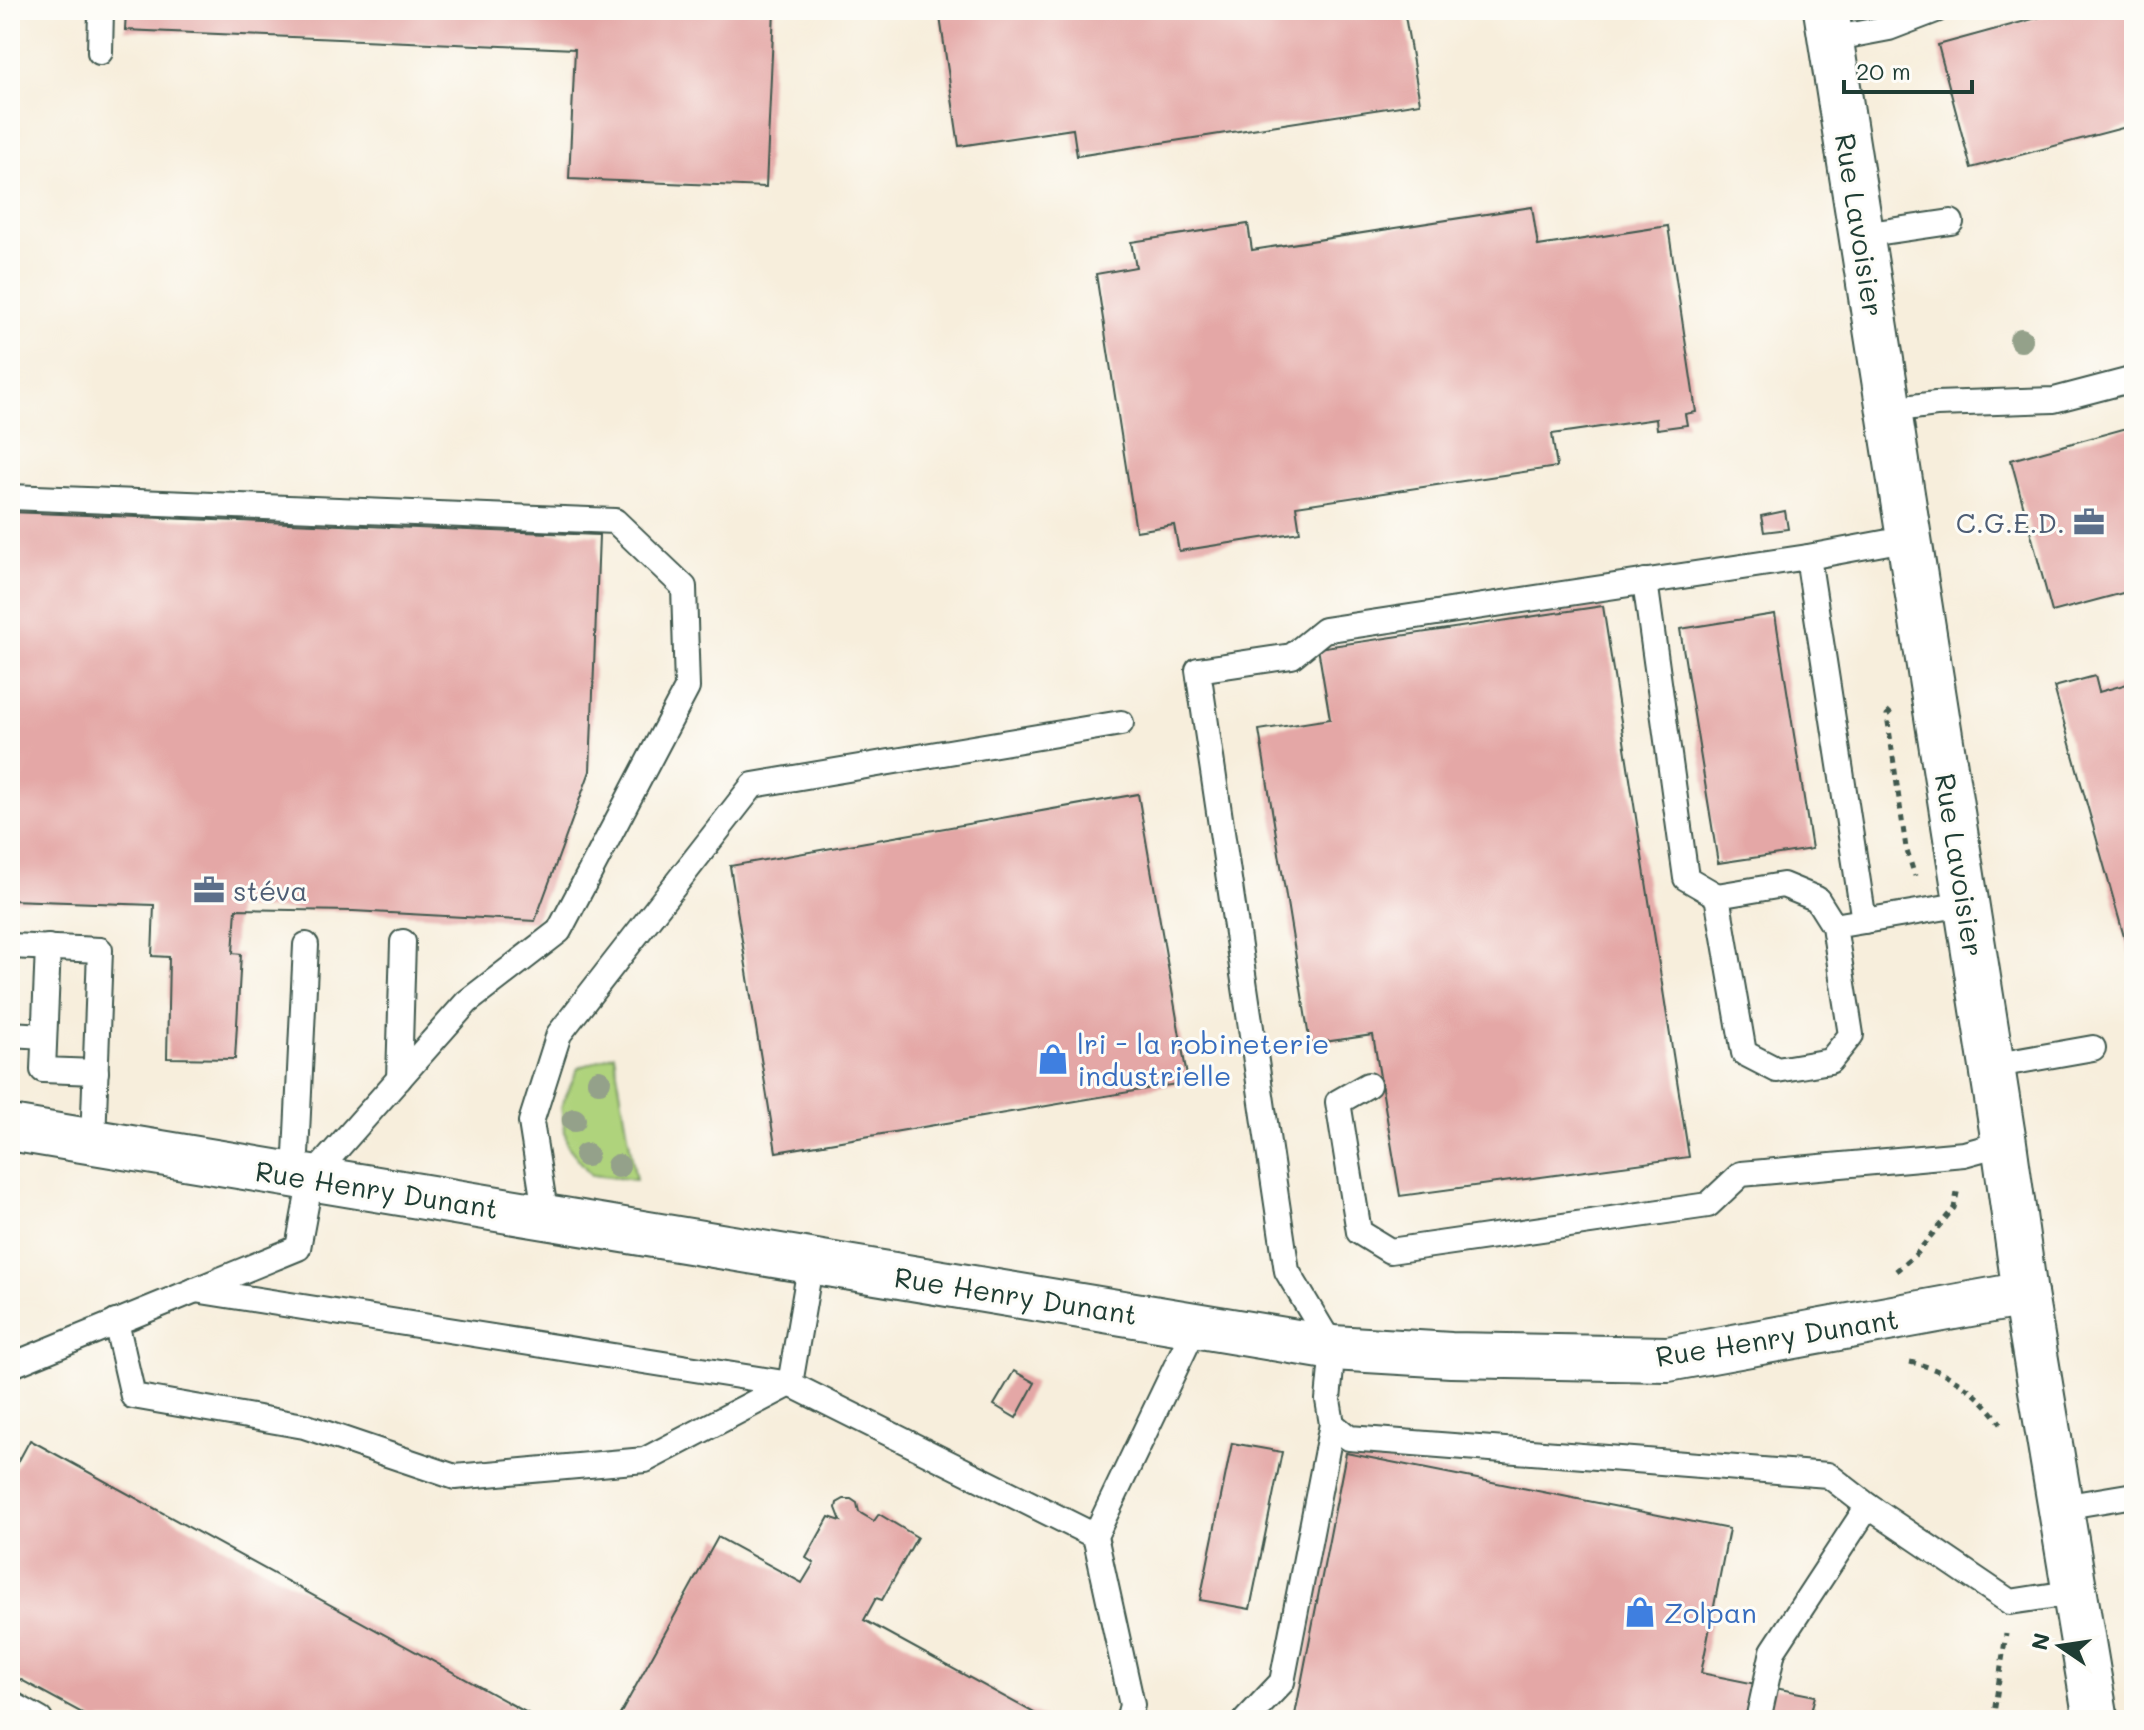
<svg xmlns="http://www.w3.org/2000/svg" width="2144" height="1730" font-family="Mali,sans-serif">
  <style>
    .green { fill: #afd37c; stroke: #678858; stroke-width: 2 }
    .building { fill: #e4a7a6 }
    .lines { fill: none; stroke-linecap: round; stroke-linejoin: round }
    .lane-casing { stroke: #3f584d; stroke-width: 28 }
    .secondary-casing { stroke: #3f584d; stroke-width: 48 }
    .path { stroke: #3f584d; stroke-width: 5; stroke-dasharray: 6 6; stroke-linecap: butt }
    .lane { stroke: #fff; stroke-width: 24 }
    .secondary { stroke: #fff; stroke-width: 44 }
    .tree { fill: #94a18a }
    .labels { text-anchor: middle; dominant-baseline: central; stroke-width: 6; stroke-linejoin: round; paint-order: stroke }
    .street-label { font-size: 28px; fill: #1f3d34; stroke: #fdfcf7 }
    .service-label { font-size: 28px; fill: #4e5e75; stroke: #fdfcf7; text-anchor: end }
    .shop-label { font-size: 28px; fill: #366cbe; stroke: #fdfcf7; text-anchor: start }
  </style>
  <rect width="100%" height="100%" fill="#fdfcf7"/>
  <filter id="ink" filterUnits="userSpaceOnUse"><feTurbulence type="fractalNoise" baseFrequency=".0125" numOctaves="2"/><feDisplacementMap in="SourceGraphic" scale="16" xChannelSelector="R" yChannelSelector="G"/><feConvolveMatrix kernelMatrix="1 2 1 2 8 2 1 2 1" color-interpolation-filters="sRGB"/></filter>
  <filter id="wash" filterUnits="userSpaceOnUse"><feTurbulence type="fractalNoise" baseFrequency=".006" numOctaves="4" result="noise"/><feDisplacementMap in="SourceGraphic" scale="32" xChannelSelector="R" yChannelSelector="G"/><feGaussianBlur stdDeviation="1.8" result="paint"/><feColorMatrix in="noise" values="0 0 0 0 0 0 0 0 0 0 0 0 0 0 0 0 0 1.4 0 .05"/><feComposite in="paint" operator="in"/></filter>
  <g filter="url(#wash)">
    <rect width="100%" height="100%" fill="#f7eedc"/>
    <path class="green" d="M614,1054L636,1180L591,1175L567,1145L561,1107L578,1068Z"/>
    <g id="blocks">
      <g class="building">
        <path d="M126,10H774L766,187L569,179L575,49L125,30Z"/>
        <path d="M939,10H1404L1420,103L1077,156L1073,129L959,146Z"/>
        <path d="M2066,10H2134V125L1971,168L1938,45Z"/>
        <path d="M1532,207L1538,246L1668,226L1696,412L1685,414L1687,425L1657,429L1656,419L1552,434L1557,467L1296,506L1300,532L1179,551L1174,525L1136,531L1096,274L1136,267L1131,242L1248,224L1252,250Z"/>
        <path d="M2134,426V590L2052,612L2011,460Z"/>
        <path d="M1785,511L1788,529L1764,532L1761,516Z"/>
        <path d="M10,512L599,535L590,771L535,921L353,911L236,909L233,953L241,954L235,1059L167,1058L169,957L152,956L154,905L10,900Z"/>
        <path d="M1603,606L1689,1157L1400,1196L1373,1035L1310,1044L1259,730L1330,719L1318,648Z"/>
        <path d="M1775,614L1812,849L1718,863L1680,629Z"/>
        <path d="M2095,676L2099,692L2134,682V957L2130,958L2054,687Z"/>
        <path d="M1138,794L1188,1082L776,1152L730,866Z"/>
        <path d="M1014,1371L1035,1383L1016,1418L994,1405Z"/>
        <path d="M30,1440L540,1720H95L10,1674V1477Z"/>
        <path d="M1232,1443L1282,1452L1250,1609L1200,1600Z"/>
        <path d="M1346,1453L1729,1529L1701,1673L1815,1696L1809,1720H1294Z"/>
        <path d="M844,1499H851L857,1503L859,1512L874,1521L879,1514L917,1537L882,1600L876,1598L864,1620L1047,1720H617L718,1537L802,1583L814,1563L806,1558L829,1517L841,1521L836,1508L837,1503Z"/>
      </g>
    </g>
  </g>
  <g filter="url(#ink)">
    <use href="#blocks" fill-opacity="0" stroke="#3f584d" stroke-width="2"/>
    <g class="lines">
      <defs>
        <g id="lane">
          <path d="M1831,39L1889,28L1936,10"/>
          <path d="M100,52L101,10"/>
          <path d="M1862,235L1951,222"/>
          <path d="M1890,410L1936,404L2054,400L2134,379"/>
          <path d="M10,497L615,521L684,587L687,688L559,931L467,1002L311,1178L298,1248L10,1366"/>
          <path d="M1808,557L1864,921"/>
          <path d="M1645,581L1686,878L1717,896"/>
          <path d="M1834,926L1817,899L1783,885L1717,896L1744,1053L1777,1070L1830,1061L1851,1035L1834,926L1965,904"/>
          <path d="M10,946L100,950L93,1142"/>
          <path d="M48,947L43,1070L96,1072"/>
          <path d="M10,1034L44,1036"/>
          <path d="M1991,1066L2093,1048"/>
          <path d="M399,1079L403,942"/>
          <path d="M1368,1085L1338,1102L1359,1232L1390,1251L1708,1205L1741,1174L1964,1154L2004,1143"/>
          <path d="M295,1175L306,945"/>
          <path d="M546,1217L531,1122L559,1034L753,785L1121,723"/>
          <path d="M811,1261L790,1384L1095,1536"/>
          <path d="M116,1322L133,1396L304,1426L455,1477L645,1460L790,1384L195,1290"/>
          <path d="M1868,1506L1828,1475L1349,1438L1332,1424L1328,1400L1333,1348L1287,1271L1198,670L1292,656L1324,630L1808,557L1910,538"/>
          <path d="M2062,1507L2134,1495"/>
          <path d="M10,1703L40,1720"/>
          <path d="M1128,1720L1132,1705L1095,1536L1196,1325"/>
          <path d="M1246,1720L1282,1682L1332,1424"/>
          <path d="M1758,1720L1773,1651L1868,1506L2010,1602L2076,1592"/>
        </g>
        <g id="secondary">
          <path d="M1826,10L2004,1143L2025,1294L2096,1720"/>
          <path d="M10,1128L1333,1348L1451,1355L1668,1359L2025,1294"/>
        </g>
      </defs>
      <use href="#lane" class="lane-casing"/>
      <use href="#secondary" class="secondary-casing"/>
      <g class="path">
        <path d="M1891,711L1887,715L1906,848L1915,876"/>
        <path d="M1896,1271L1915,1255L1954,1208L1958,1188"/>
        <path d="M1910,1362C1948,1370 1980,1393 2001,1424"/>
        <path d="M1993,1720L2006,1634"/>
      </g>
      <use href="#lane" class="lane"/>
      <use href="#secondary" class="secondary"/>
    </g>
    <g class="tree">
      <circle cx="2021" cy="340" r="12"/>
      <circle cx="599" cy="1081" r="12"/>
      <circle cx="574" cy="1120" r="12"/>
      <circle cx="586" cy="1155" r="12"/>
      <circle cx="618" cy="1166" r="12"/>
    </g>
  </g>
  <defs>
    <symbol id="office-bare" viewBox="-9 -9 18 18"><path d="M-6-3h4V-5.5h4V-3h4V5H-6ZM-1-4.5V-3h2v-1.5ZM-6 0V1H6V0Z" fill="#5c6f8a" stroke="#fdfcf7" stroke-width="2.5" paint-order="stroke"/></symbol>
    <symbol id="shop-bare" viewBox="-9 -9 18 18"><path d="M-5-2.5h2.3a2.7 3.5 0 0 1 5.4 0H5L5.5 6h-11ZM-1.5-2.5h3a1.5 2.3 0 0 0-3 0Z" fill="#3f7fe0" stroke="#fdfcf7" stroke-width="2.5" paint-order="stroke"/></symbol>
  </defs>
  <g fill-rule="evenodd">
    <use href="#office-bare" x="2067" y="500" width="44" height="44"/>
    <use href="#office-bare" x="187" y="868" width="44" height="44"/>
    <use href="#shop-bare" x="1031" y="1037" width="44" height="44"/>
    <use href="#shop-bare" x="1618" y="1590" width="44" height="44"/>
  </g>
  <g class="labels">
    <g class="street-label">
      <text transform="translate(1860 225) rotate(81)">Rue Lavoisier</text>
      <text transform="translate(1960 865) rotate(81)">Rue Lavoisier</text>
      <text transform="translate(377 1189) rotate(9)">Rue Henry Dunant</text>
      <text transform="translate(1016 1295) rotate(9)">Rue Henry Dunant</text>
      <text transform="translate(1777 1337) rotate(-9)">Rue Henry Dunant</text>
    </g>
    <g class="service-label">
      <text x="2065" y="522">C.G.E.D.</text>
      <text x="233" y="890" text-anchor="start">stéva</text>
    </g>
    <g class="shop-label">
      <text x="1077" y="1043">lri - la robineterie<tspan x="1077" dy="32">industrielle</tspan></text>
      <text x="1664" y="1612">Zolpan</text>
    </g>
  </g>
  <rect width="2144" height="1730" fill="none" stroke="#fdfcf7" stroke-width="40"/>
  <g transform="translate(2060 1646) rotate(283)" stroke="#fdfcf7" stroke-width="6" paint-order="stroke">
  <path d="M0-6L14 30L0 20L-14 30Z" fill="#1f3d34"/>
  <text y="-12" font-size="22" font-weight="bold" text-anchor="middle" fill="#1f3d34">N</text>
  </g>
  <path d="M1844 80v12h128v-12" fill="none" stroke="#1f3d34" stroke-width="4"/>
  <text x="1856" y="80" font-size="24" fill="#1f3d34" stroke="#fdfcf7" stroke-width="6" paint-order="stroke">20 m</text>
</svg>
